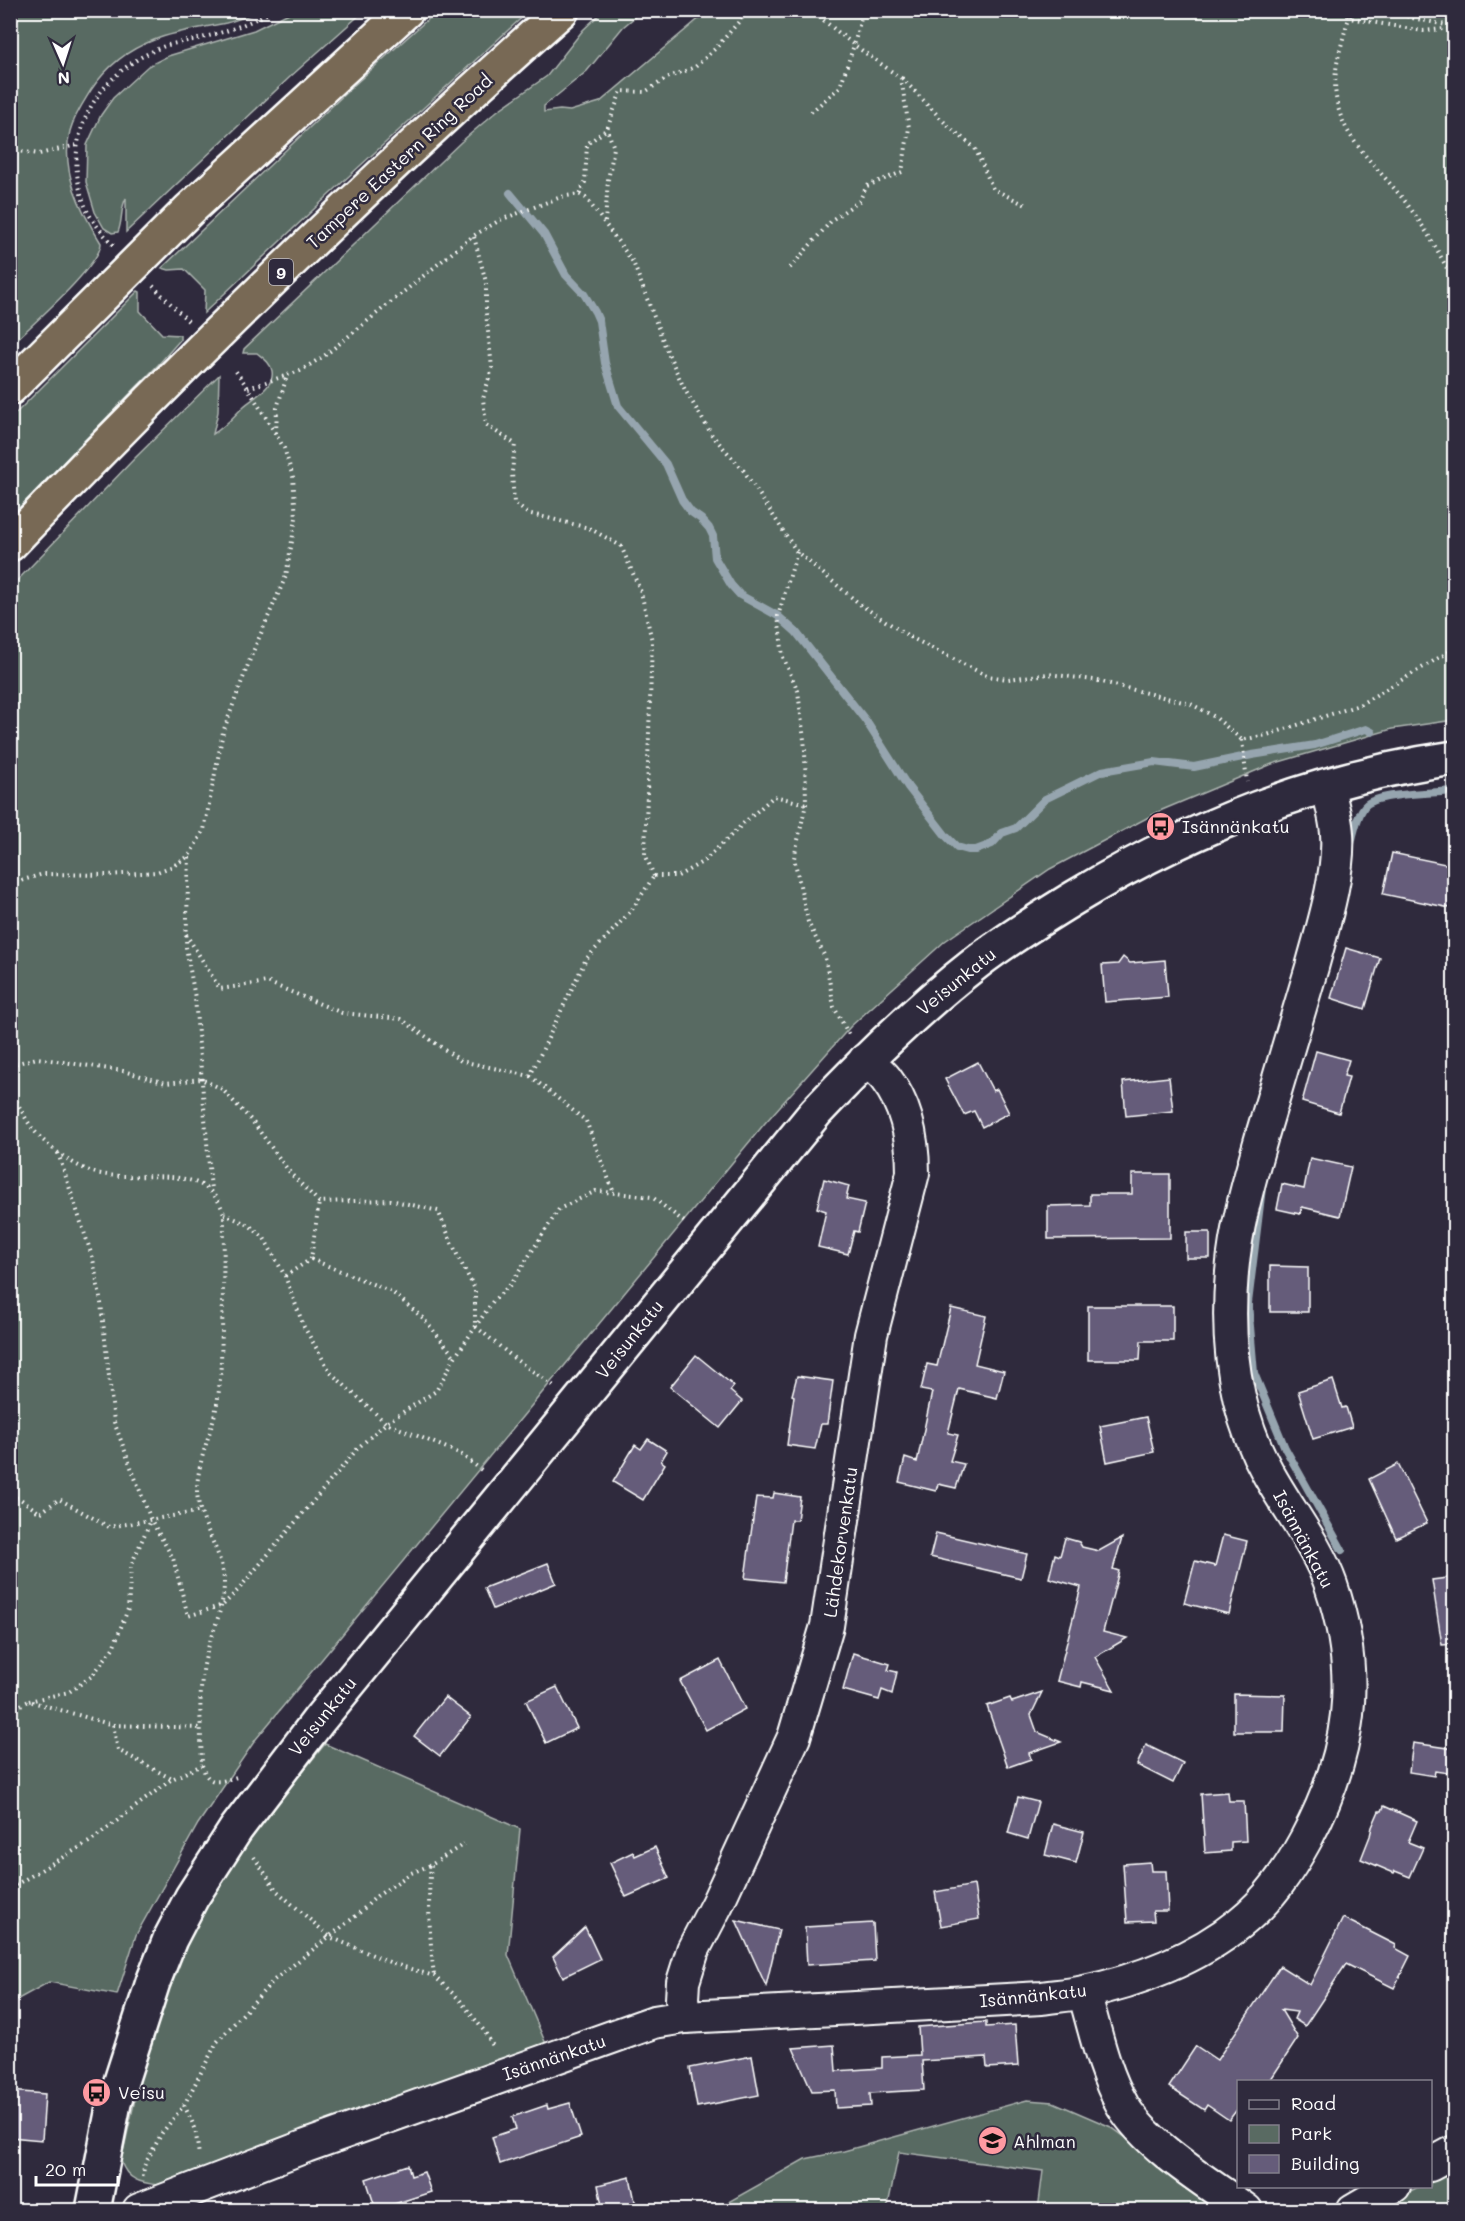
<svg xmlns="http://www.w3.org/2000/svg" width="1465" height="2221" font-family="Mali,sans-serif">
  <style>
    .green { fill: #596a62; stroke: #acb4b0; stroke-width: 1.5 }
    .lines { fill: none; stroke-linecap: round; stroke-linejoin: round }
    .stream { stroke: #96a5af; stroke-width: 8 }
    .building { fill: #655c7a; stroke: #fff; stroke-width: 1.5 }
    .street-casing { stroke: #fff; stroke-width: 36 }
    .secondary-casing { stroke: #fff; stroke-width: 38 }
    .highway-casing { stroke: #fff; stroke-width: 38 }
    .path { stroke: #fff; stroke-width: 4; stroke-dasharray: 1.5 4.5; stroke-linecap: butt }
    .street { stroke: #2f2a3d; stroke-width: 32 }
    .secondary { stroke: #2f2a3d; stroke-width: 33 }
    .highway { stroke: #786954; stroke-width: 33 }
    .labels { text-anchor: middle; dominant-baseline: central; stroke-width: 5; stroke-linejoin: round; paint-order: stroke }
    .shield { fill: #2f2a3d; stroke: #c1bfc5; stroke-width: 1.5 }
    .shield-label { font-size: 16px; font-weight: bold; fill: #fff }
    .street-label { font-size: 18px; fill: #fff; stroke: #2f2a3d }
    .poi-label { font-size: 18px; fill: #fff; stroke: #2f2a3d; text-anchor: start }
  </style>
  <rect width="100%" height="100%" fill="#2f2a3d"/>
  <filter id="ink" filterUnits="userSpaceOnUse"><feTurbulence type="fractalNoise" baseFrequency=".0167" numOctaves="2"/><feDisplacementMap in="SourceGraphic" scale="12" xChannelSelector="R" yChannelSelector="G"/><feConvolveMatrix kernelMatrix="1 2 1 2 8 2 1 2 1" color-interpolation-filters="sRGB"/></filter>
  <g filter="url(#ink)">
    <g class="green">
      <path d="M11,10L261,11C249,15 238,20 226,23C202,28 177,31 154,40C127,50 107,66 91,90C83,103 74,116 70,131C60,171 81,211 101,243C102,264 28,328 11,345Z"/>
      <path d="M295,10L364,11L290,77L126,232V198C120,209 123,220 118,232L112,233L104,228L95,212L86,182L87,145L101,115L113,98L148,66L168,56L254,30Z"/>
      <path d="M438,10L529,11L348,177L204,313L205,290L184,269L169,270L162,268L353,86Z"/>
      <path d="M603,11H642L623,27L587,71L544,106V112L560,110L570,111L600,102L708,11H1454V720L1392,729L1272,764L1162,810L1050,869L945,941L851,1026L765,1123L256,1739L198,1824L136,1935L117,1995L49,1982L11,2003V587L134,459L219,375L218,412L213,434C226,426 234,416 244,406C254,397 275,387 272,371C271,363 263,358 257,353H243L244,349L461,142L497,111L547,76L583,30Z"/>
      <path d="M138,291L140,292V311L162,334L180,335V340L158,365L11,516V418Z"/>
      <path d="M325,1744L520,1829L508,1955L546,2044L412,2091L164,2186C144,2183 127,2182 121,2161L143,2064L184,1938L249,1837Z"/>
      <path d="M1027,2100L1053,2102L1111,2127L1225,2210H1038L1043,2171L899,2152L887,2210H714L805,2159L844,2151Z"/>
      <path d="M1454,2166V2210H1375L1418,2187L1430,2186L1431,2179Z"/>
    </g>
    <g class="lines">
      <g class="stream">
        <path d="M510,193L544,234L566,275L584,294L595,312L599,321L605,363L618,406L666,464L682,500L691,512L701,519L709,528L713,536L715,558L731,585L740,595L778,616L796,632L866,721L908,787L946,836L957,847L968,850H976L992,844L1002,833L1016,828L1045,799L1102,771L1154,762L1194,767L1252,755L1315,745L1366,729L1372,732"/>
        <path d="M1350,848C1353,836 1357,812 1367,804C1381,793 1435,793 1454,791"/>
        <path d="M1262,1188L1248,1303L1254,1373L1285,1448L1342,1550"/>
      </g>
    </g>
    <g class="building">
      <path d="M1392,853L1455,866V909L1383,894Z"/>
      <path d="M1346,948L1380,958L1365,1009L1331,998Z"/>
      <path d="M1123,957L1130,963L1165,960L1168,997L1105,1002L1102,965L1118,964Z"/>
      <path d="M1316,1051L1349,1060L1344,1076L1349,1077L1339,1113L1302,1102Z"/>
      <path d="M978,1062L993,1091L997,1089L1009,1113L982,1127L974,1111L964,1115L945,1079Z"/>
      <path d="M1169,1077L1173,1111L1126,1116L1123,1082Z"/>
      <path d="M1310,1158L1351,1167L1340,1216L1302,1207L1300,1214L1277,1209L1282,1184L1304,1189Z"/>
      <path d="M1132,1174H1170V1238L1048,1239V1206L1090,1205V1194H1132Z"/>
      <path d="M824,1179L849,1186L846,1199L865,1203L858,1232L854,1231L848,1254L818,1247L826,1211L817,1208Z"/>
      <rect x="1186" y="1232" width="24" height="26"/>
      <path d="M1270,1266L1308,1267V1312H1270Z"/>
      <path d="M1088,1306H1173V1341H1141L1140,1360H1088Z"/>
      <path d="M951,1308L986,1316L975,1364L1004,1371L997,1398L959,1389L948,1433L958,1435L950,1461L964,1464L956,1488L938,1484L936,1491L899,1482L905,1458L917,1462L932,1392L921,1390L927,1364L937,1366Z"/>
      <path d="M696,1355L734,1386L730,1391L742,1401L720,1428L670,1387Z"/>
      <path d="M797,1376L833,1381L827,1424H821L815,1449L787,1445L794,1396L792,1395Z"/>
      <path d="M1333,1380L1342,1408L1346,1407L1352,1427L1313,1439L1298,1391Z"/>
      <path d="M1146,1417L1154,1452L1107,1462L1100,1426Z"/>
      <path d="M648,1439L667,1451L661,1461L665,1464L643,1500L613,1482L635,1445L641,1449Z"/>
      <path d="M1398,1464L1427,1523L1396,1538L1369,1479Z"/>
      <path d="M774,1493L800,1497L797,1520H791L783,1582L745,1578L756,1497L773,1498Z"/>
      <path d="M936,1533L1027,1554L1021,1578L930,1557Z"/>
      <path d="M1223,1535L1247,1541L1229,1614L1184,1603L1195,1561L1215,1566Z"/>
      <path d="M1065,1538L1079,1542L1082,1547L1099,1551L1122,1538L1113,1569L1119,1571L1103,1632L1127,1638L1095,1657L1114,1690L1082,1682L1081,1687L1057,1681L1081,1587L1049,1578L1055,1554L1060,1556Z"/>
      <path d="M548,1563L556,1583L493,1609L484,1588Z"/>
      <path d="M1455,1577V1644L1442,1645L1432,1580Z"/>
      <path d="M853,1653L890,1664L888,1670L897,1672L892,1694L882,1690L879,1700L843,1690Z"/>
      <path d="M720,1660L745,1709L706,1730L680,1681Z"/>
      <path d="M557,1687L577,1728L546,1743L526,1701Z"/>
      <path d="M1042,1692L1031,1715L1037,1732L1061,1742L1029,1753L1031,1759L1008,1767L987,1706L1010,1698L1012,1702Z"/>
      <path d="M1234,1694L1285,1695L1284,1732H1234Z"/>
      <path d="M445,1697L471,1717L440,1756L414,1736Z"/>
      <path d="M1413,1743L1455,1749V1774L1435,1771L1434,1776L1409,1772Z"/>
      <path d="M1146,1745L1183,1763L1173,1783L1137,1765Z"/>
      <path d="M1228,1792L1229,1801H1244L1246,1841L1231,1842V1851L1205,1853L1201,1794Z"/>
      <path d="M1018,1797L1038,1802L1028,1839L1008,1833Z"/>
      <path d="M1384,1806L1417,1821L1408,1842L1423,1848L1410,1877L1395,1871L1394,1873L1361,1859L1370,1836L1372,1827L1379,1811H1382Z"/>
      <path d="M1053,1824L1084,1832L1076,1863L1045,1855Z"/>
      <path d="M655,1847L669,1878L626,1897L610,1863L633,1852L635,1856Z"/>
      <path d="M1150,1862L1151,1871H1166L1168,1911H1153L1154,1921L1127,1922L1123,1864Z"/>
      <path d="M974,1885L979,1919L941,1926L935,1892Z"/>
      <path d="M1343,1918L1396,1945L1395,1948L1410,1956L1394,1988L1346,1964L1305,2026L1294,2019L1297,2012L1281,2010L1298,2038L1269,2082H1239V2107L1229,2120L1207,2105L1204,2110L1169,2087L1196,2046L1217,2060L1280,1966L1310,1985Z"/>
      <path d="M736,1920L779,1930L766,1986Z"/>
      <path d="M873,1923L875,1961L807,1965L805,1927Z"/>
      <path d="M585,1927L600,1959L563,1977L553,1957Z"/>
      <path d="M986,2022V2027L1015,2025L1018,2066L987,2068L986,2057L922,2061L924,2090L870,2093L871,2106L836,2108L835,2090L812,2091L793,2048L834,2045L836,2071L882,2068V2057L920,2055L918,2027Z"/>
      <path d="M752,2056L759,2095L697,2107L690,2068Z"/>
      <path d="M10,2091L45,2094L42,2140L10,2137Z"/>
      <path d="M570,2103L581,2137L500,2164L492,2137L516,2129L512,2117L547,2105L548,2109Z"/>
      <path d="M408,2165L411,2176L424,2172L431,2192L376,2210L366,2179Z"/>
      <path d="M630,2177L637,2211H603L598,2185Z"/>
    </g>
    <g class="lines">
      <defs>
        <g id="street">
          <path d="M1084,1992C1095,2030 1103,2071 1123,2106C1148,2147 1207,2182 1246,2210"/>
          <path d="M685,2017L682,1999L683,1982L693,1950L717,1904L794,1737L827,1626L871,1335L913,1173C913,1140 907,1106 886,1079C881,1072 872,1066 865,1060"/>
          <path d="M1430,2165L1454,2152"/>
          <path d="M139,2210L306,2146L654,2022L685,2017L1042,1998C1056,1996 1070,1995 1084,1992C1138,1981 1197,1958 1240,1923C1269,1900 1288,1872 1306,1839C1351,1755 1362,1676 1331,1585C1317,1545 1288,1510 1268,1473C1234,1412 1226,1340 1232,1272C1236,1224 1250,1178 1263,1132C1279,1077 1296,1022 1312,967C1322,930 1340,873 1337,834C1336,818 1331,801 1327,785"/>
          <path d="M1353,2210L1394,2186"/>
        </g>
        <path id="secondary" d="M93,2210L114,2103L153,1982L170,1939L192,1897L236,1829L319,1720L816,1112C866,1059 918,1008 976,963C1007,939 1040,919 1074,898C1191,827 1319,777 1454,758"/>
        <g id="highway">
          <path d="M10,388L189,210L407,10"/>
          <path d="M10,544C187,359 371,180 562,10"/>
        </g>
      </defs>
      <use href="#street" class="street-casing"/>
      <use href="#secondary" class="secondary-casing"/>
      <use href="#highway" class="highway-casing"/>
      <g class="path">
        <path d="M1345,10L1349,18L1423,31L1454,28"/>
        <path d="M1353,10C1346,23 1344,36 1340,50C1320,126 1366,151 1407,204C1426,229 1441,255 1454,283"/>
        <path d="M1390,10L1412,18L1451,26"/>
        <path d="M902,78L949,127L975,148L993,189L1028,206"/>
        <path d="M811,112L840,87L854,45L863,10"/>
        <path d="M10,150L39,154L77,145"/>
        <path d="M579,194L585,182L587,144L607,129L621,91L645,92L667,78L695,67L716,48L749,10"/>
        <path d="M605,222L608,180L614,148L607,129"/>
        <path d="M474,237L486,282V313L492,368L483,399L486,425L515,444L512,472L514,503L527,513L589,528L621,546L641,592L652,641L645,854L654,876"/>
        <path d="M113,245C103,233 92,222 86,208C57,138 97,71 165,46C177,42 192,41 205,37C229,31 252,22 273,10"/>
        <path d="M790,268L833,219L859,201L867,186L902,172L909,128L901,78L854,45L811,10"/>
        <path d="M153,286L188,321"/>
        <path d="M248,388L300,371L324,356L473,236L500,220L561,197L579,194L586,198L633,262L667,351L685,390L712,435L744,471L797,552L861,605L910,637L987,676L1008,679L1048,674L1094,680L1191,704L1215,717L1242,740L1267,735L1359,705L1454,649"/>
        <path d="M276,433L277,408L287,376"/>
        <path d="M797,552L778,616L783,657L798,691L805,748L806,804L794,858L808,922L825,957L834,1007L849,1035"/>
        <path d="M1242,740L1247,782"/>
        <path d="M189,857L186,947L195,998L211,1190"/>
        <path d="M654,876H678L704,861L746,821L774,796L806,804"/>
        <path d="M10,884L43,874L107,875L157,872L173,866L189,856L204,830L223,732L252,654L286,576L296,518L293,477L284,448L248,388L235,370"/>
        <path d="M186,934L220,989L267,982L342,1013L401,1019L461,1061L530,1076L586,959L631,911L654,876"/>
        <path d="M10,1065L37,1058L123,1071L166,1083L201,1079L222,1089L252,1121L291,1174L319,1202L391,1200L438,1211L459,1259L475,1289V1326L515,1359L554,1386"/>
        <path d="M530,1076L586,1121L614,1193"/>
        <path d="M10,1091C19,1104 26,1122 37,1134C50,1148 68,1161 85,1169C128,1189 205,1154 224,1214C224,1253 223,1293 222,1332C221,1357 221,1385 216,1409C210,1436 198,1461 197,1489C197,1523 225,1552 224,1585C223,1614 209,1637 204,1665C198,1697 201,1732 202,1765C208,1787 219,1782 237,1777"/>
        <path d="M58,1153L93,1259L101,1303L114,1422L151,1520L173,1558L188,1616L223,1605L238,1590L359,1447L386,1423L436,1391L455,1357L493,1301L511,1284L559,1209L596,1191L652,1197L687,1224"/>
        <path d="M224,1214L249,1225L264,1238L285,1276L304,1327L331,1373L386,1423L459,1453L484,1472"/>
        <path d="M311,1259L392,1292L423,1318L455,1357"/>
        <path d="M285,1276L311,1259L319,1202"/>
        <path d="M10,1497L19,1498L40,1513L59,1499L109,1527L201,1511"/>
        <path d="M29,1701L69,1692L92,1676L113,1648L128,1609L131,1565L151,1520"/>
        <path d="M10,1710L29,1701L113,1725L118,1750L172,1779"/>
        <path d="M113,1725L201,1728"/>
        <path d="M254,1857L277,1891L330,1937L394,1964L434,1976L459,1999L485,2032L494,2048"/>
        <path d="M431,1865C427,1903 430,1939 434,1976"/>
        <path d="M10,1888L89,1842L172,1779L202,1765"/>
        <path d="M184,2105L195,2128L199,2155"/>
        <path d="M143,2177L144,2166L162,2133L184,2105L217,2042L274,1980L357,1915L377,1896L411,1873L431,1865L464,1844"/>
      </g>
      <use href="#street" class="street"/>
      <use href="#secondary" class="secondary"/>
      <use href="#highway" class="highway"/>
    </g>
  </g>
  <defs>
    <symbol id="bus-disc" viewBox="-11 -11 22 22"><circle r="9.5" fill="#ff9aa2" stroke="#2f2a3d"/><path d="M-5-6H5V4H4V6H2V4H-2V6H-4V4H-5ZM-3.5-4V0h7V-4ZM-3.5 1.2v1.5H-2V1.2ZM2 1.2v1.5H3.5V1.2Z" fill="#111"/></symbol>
    <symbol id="university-disc" viewBox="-11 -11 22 22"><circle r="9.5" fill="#ff9aa2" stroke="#2f2a3d"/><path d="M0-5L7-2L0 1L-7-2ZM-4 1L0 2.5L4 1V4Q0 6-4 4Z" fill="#111"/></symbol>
  </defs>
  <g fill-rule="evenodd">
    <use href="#bus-disc" x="1144" y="810" width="33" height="33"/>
    <use href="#bus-disc" x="80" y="2076" width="33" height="33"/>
    <use href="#university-disc" x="976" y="2124" width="33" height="33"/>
  </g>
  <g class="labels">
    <rect class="shield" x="269" y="259" width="24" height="26" rx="4.5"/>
    <g class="shield-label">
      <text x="281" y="272">9</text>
    </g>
    <g class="street-label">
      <text transform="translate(399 161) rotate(-43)">Tampere Eastern Ring Road</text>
      <text transform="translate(956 981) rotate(-39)">Veisunkatu</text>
      <text transform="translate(629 1339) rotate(-51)">Veisunkatu</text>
      <text transform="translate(1304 1539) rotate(62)">Isännänkatu</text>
      <text transform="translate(840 1542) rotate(-82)">Lähdekorvenkatu</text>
      <text transform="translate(322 1716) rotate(-51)">Veisunkatu</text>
      <text transform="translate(1033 1995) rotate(-6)">Isännänkatu</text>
      <text transform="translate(554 2057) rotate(-19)">Isännänkatu</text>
    </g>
    <g class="poi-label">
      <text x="1182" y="826">Isännänkatu</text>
      <text x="118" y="2092">Veisu</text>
      <text x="1013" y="2141">Ahlman</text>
    </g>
  </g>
  <rect width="1465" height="2221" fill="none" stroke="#2f2a3d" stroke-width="36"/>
  <rect x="18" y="18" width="1429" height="2185" fill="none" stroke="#fff" stroke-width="2" filter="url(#ink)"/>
  <rect x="1237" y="2080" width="195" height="108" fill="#2f2a3d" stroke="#827f8b" stroke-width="1.5"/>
  <rect x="1249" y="2100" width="30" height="9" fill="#2f2a3d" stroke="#827f8b" stroke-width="1.5"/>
  <text x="1291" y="2110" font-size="18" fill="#ffffff">Road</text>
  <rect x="1249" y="2125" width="30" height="18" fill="#596a62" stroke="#827f8b" stroke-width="1.5"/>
  <text x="1291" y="2140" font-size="18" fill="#ffffff">Park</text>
  <rect x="1249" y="2155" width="30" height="18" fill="#655c7a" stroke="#827f8b" stroke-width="1.5"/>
  <text x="1291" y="2170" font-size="18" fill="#ffffff">Building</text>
  <g transform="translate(63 63) rotate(177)" stroke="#2f2a3d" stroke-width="4.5" paint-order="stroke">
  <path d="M0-4.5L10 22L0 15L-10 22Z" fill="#ffffff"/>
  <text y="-9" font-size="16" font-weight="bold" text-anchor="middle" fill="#ffffff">N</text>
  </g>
  <path d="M36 2176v9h82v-9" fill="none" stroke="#ffffff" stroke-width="3"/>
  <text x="45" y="2176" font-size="18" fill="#ffffff" stroke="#2f2a3d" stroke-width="4.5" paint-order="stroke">20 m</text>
</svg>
